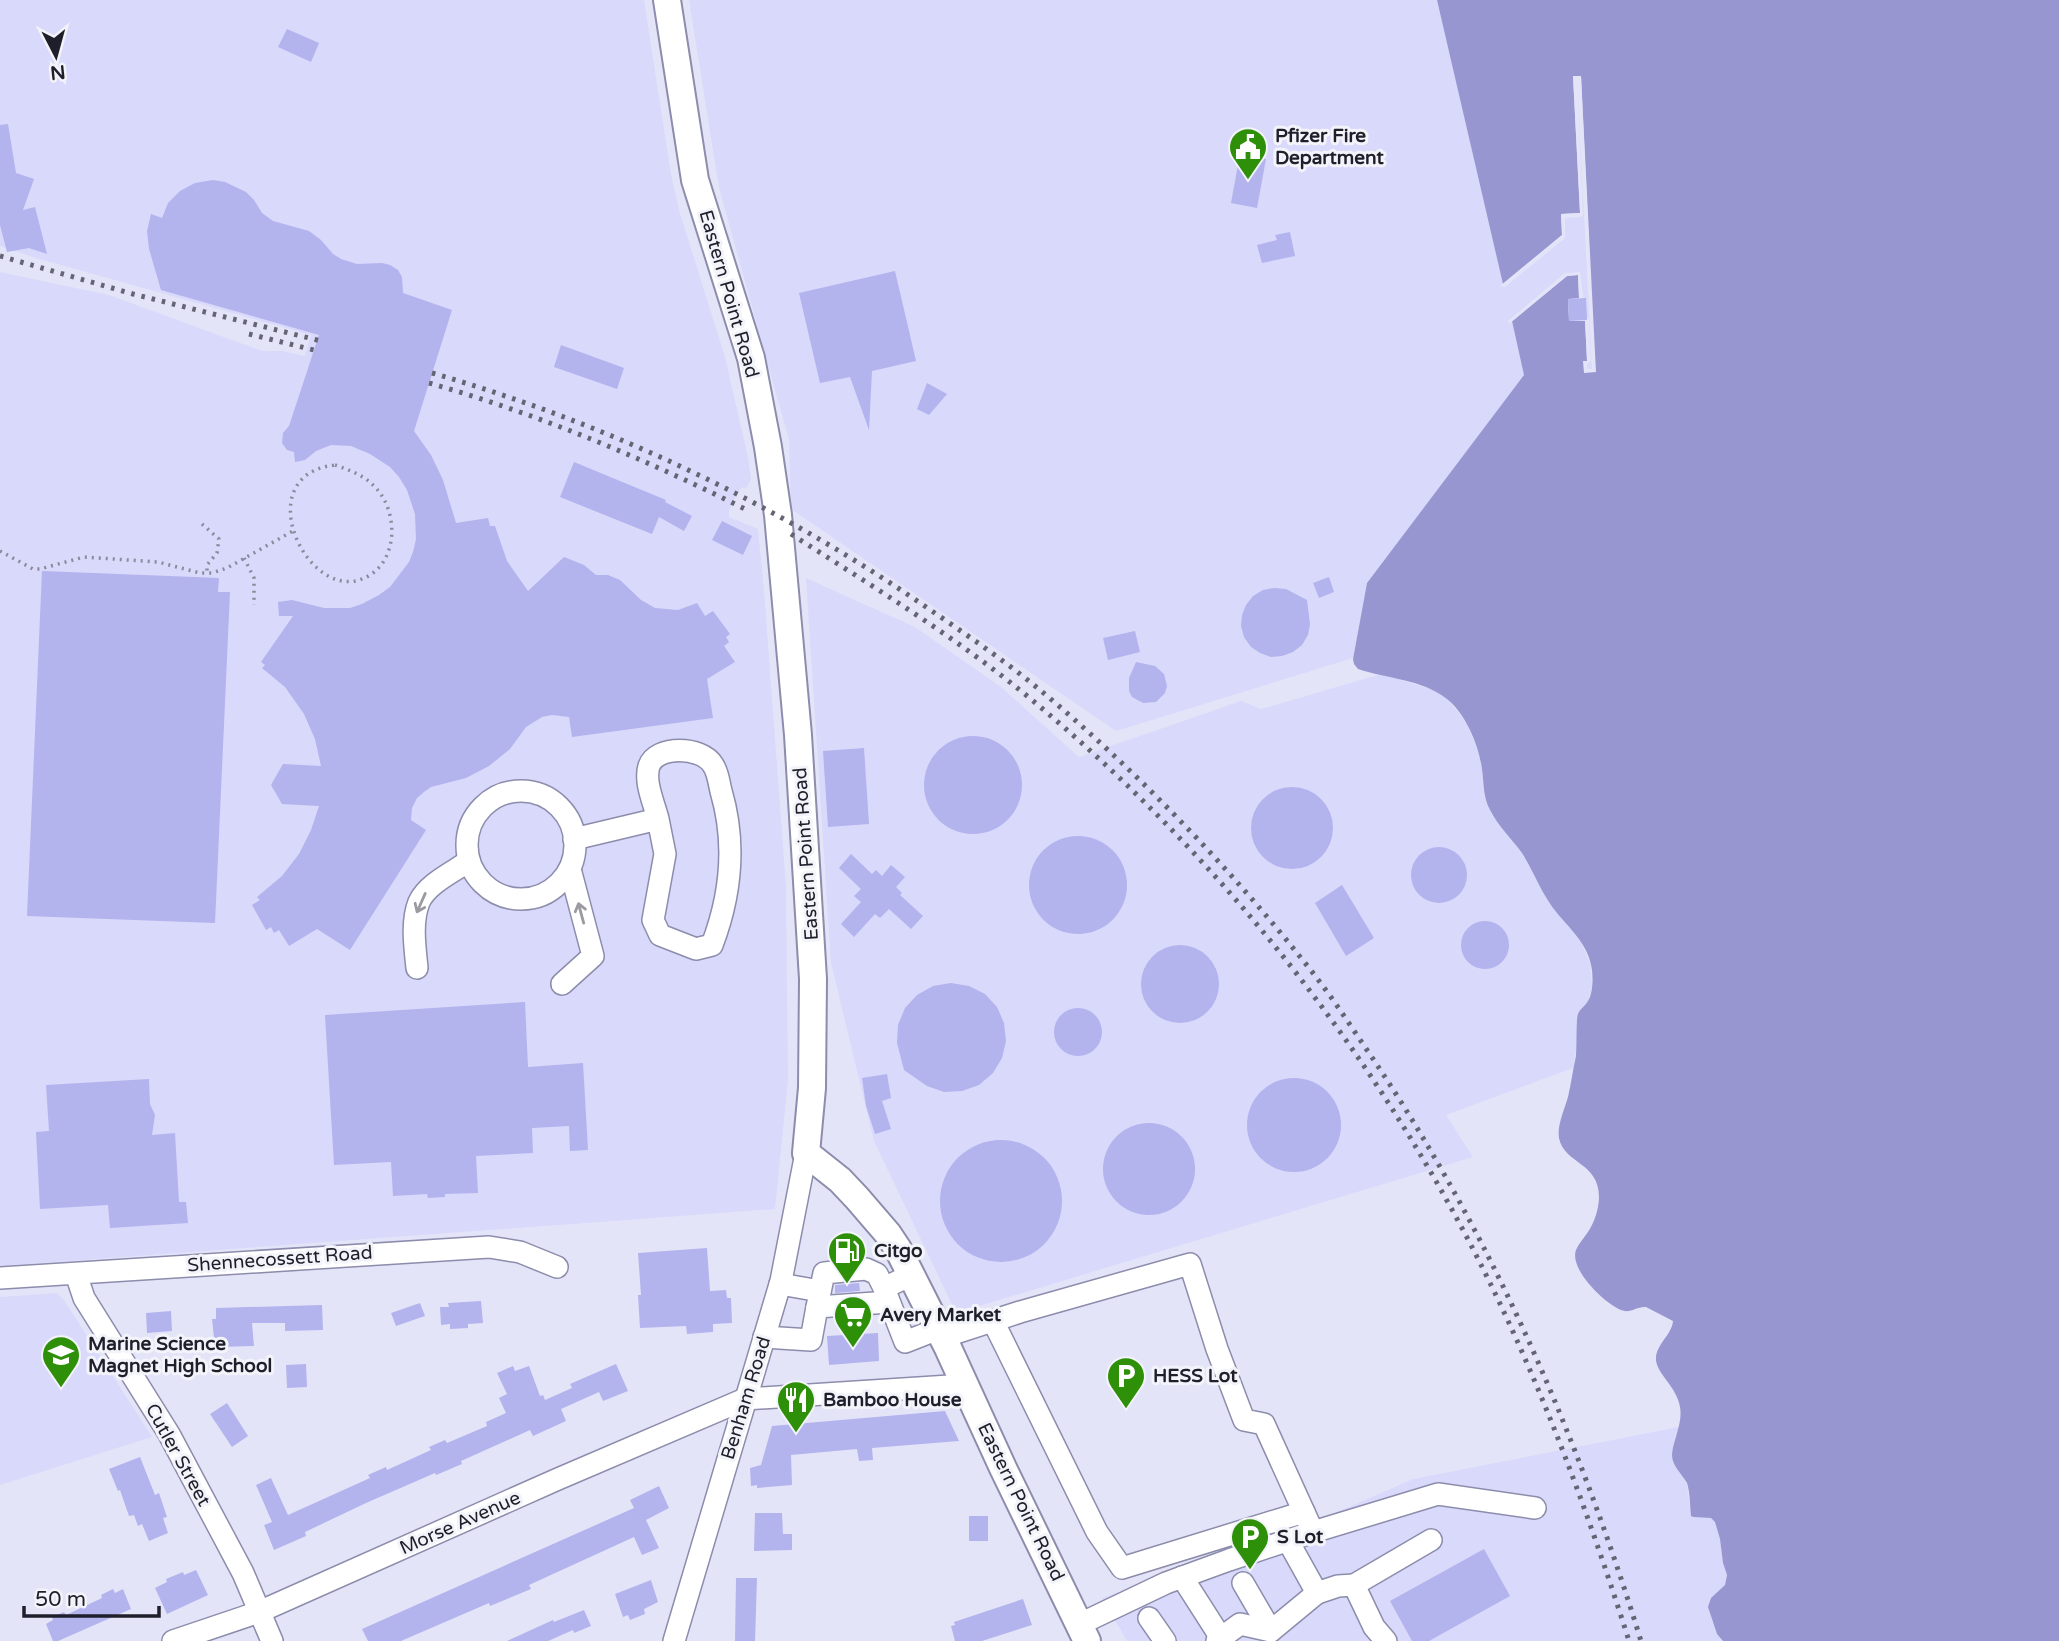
<svg xmlns="http://www.w3.org/2000/svg" width="2059" height="1641" font-family="'Varela Round',sans-serif">
  <style>
    .built { fill: #d9d9fb }
    .water { fill: #9796d0 }
    .pier { fill: #e4e4f9 }
    .building { fill: #b3b3ee }
    .lines { fill: none; stroke-linecap: round; stroke-linejoin: round }
    .minor-casing { stroke: #8c8cac; stroke-width: 24 }
    .major-casing { stroke: #8c8cac; stroke-width: 30 }
    .path { stroke: #8a8a9b; stroke-width: 3.5; stroke-dasharray: 2 5; stroke-linecap: butt }
    .minor { stroke: #fff; stroke-width: 21 }
    .major { stroke: #fff; stroke-width: 26 }
    .rail { stroke: #646473; stroke-width: 5; stroke-dasharray: 3.5 7; stroke-linecap: butt }
    .oneway { stroke: #9a9aa0 }
    .labels { text-anchor: middle; dominant-baseline: central; stroke-width: 6; stroke-linejoin: round; paint-order: stroke }
    .poi-label { font-size: 19px; font-weight: bold; fill: #1f1f2b; stroke: #f3f3fa; text-anchor: start }
    .street-label { font-size: 19px; fill: #1f1f2b; stroke: #f3f3fa }
  </style>
  <rect width="100%" height="100%" fill="#e4e4f9"/>
  <g class="built">
    <path d="M0,0H644L671,174L679,210L725,357L748,457L751,479L746,489L742,487L737,494L729,511V517L758,529L764,590L786,887L788,1080L775,1209L0,1266V272L109,295L262,351H282L305,356L311,335L36,258L0,246Z"/>
    <path d="M689,0H1437L1503,283L1573,76H1581L1596,372L1584,373L1512,321L1524,375L1367,583L1353,658L1116,731L791,509L789,440L719,188Z"/>
    <path d="M806,578L915,627L1001,687L1079,757L1241,701L1261,709L1381,674L1431,689L1448,699L1467,724L1478,751L1482,767L1484,795L1491,813L1522,853L1556,912L1567,922L1579,937L1590,963L1592,987L1588,1001L1578,1014L1577,1018V1046L1573,1068L1446,1115L1473,1157L956,1313L874,1141L831,963Z"/>
    <path d="M57,1293L64,1300L152,1437L0,1485V1297Z"/>
    <path d="M1679,1427L1674,1440L1673,1461L1687,1485L1691,1516L1693,1517L1711,1518L1715,1522L1720,1539L1723,1563L1727,1575L1725,1585L1722,1590L1711,1598V1618L1717,1634L1723,1641H1127L1102,1598L1287,1534L1413,1479Z"/>
  </g>
  <path class="water" d="M1437,0H2059V1641H1723L1717,1634L1708,1607L1711,1598L1725,1585L1727,1575L1723,1563L1720,1539L1715,1522L1711,1518L1693,1517L1691,1516C1690,1506 1690,1492 1687,1483C1682,1474 1672,1466 1672,1455C1673,1439 1683,1424 1680,1407C1677,1387 1657,1374 1656,1360C1655,1345 1672,1335 1673,1321L1646,1307C1637,1306 1630,1314 1621,1310C1604,1303 1569,1269 1576,1250C1579,1243 1584,1238 1588,1232C1594,1223 1599,1209 1599,1197C1599,1162 1564,1164 1559,1138C1557,1125 1564,1111 1568,1097C1571,1084 1573,1069 1576,1056C1577,1046 1576,1018 1578,1014C1580,1009 1585,1006 1588,1001C1593,993 1593,979 1592,970C1589,945 1571,930 1557,913C1542,895 1534,872 1522,853C1512,839 1498,826 1490,810C1483,797 1484,784 1482,769C1479,746 1466,714 1447,699C1422,679 1387,679 1358,669L1354,664L1353,659L1367,583L1524,375L1512,321L1567,276L1578,275L1579,298L1569,320H1585L1587,361L1584,372H1595L1581,76H1573L1580,213L1561,214L1562,235L1503,284Z"/>
  <path class="pier" d="M1573,76H1581L1596,372L1584,373L1583,361H1587L1585,321H1569L1568,299L1579,298L1578,275L1567,276L1509,324L1508,321L1565,273L1580,272L1586,317L1589,319L1591,361L1587,365V369H1592L1577,79L1583,215L1581,217L1565,218V238L1505,287L1500,286L1562,235L1561,214L1580,213Z"/>
  <g class="building">
    <path d="M287,29L319,43L311,62L278,47Z"/>
    <path d="M8,124L16,173L34,179L23,210L35,207L47,254L29,248L7,252L0,225V125Z"/>
    <path d="M1240,154L1266,159L1257,208L1231,203Z"/>
    <path d="M213,180L225,182L246,192L254,200L262,213L273,221L309,231L321,240L333,254L341,259L357,264L382,263L390,265L398,270L402,277L403,293L452,310L414,431L431,455L443,480L456,523L488,518L490,526H495L507,561L528,591L564,557L584,565L596,575H608L620,580L641,600L655,608L678,610L697,603L705,616L713,611L730,634L726,637L729,642L724,646L735,662L707,679L713,718L572,737L569,717L552,715L542,717L526,727L510,749L489,766L466,778L431,787L424,792L417,798L412,808L411,820L426,830L350,950L317,929L289,946L279,930L274,933L271,927L266,930L252,905L260,900L257,897L282,876L299,854L311,830L319,806L282,804L271,785L283,764L321,766L315,739L304,714L285,687L262,668L265,665L261,662L293,616H279L278,602L292,600L324,608H350L362,604L379,595L390,587L409,562L413,552L416,539L415,514L407,490L399,477L390,467L370,454L351,446L331,445L316,451L305,460L295,462L294,452L287,450L282,443L283,433L289,426L319,335L161,290L149,249L147,231L151,214L162,218L168,203L180,191L195,183Z"/>
    <path d="M1290,232L1295,256L1262,263L1257,245L1277,240L1275,235Z"/>
    <path d="M895,271L916,361L872,371L869,430L850,377L820,383L799,293Z"/>
    <path d="M1586,298L1587,320L1569,321L1568,299Z"/>
    <path d="M561,345L624,368L617,389L554,367Z"/>
    <path d="M927,383L947,394L929,415L917,409Z"/>
    <path d="M574,462L666,500L665,502L692,516L684,531L659,517L652,534L560,497Z"/>
    <path d="M722,521L752,536L743,555L712,540Z"/>
    <path d="M42,571L219,578L218,592H230L215,923L27,916Z"/>
    <path d="M1329,577L1334,592L1319,598L1313,583Z"/>
    <path d="M1274,588L1286,589L1307,600L1310,624L1308,635L1302,645L1293,652L1282,656L1271,657L1260,653L1251,647L1244,637L1241,626L1242,615L1246,605L1253,596L1263,590Z"/>
    <path d="M1135,631L1140,652L1108,660L1103,638Z"/>
    <path d="M1136,662L1155,666L1164,674L1167,686L1165,693L1156,702L1143,703L1132,697L1129,691V678Z"/>
    <circle cx="973" cy="785" r="49"/>
    <path d="M864,748L869,824L828,827L823,751Z"/>
    <circle cx="1292" cy="828" r="41"/>
    <circle cx="1078" cy="885" r="49"/>
    <circle cx="1439" cy="875" r="28"/>
    <path d="M851,854L872,874L876,870L882,876L891,865L905,877L896,887L902,893L900,895L923,916L911,929L889,909L880,918L875,914L854,937L841,924L861,902L854,896L861,889L839,868Z"/>
    <path d="M1342,885L1374,938L1346,956L1315,903Z"/>
    <circle cx="1485" cy="945" r="24"/>
    <circle cx="1180" cy="984" r="39"/>
    <path d="M951,983L969,986L985,994L997,1007L1004,1023L1006,1041L1002,1058L993,1073L979,1085L962,1091L944,1092L927,1086L904,1070L897,1043L898,1025L905,1008L917,995L933,986Z"/>
    <path d="M525,1002L528,1067L583,1063L588,1150L570,1151L569,1126L532,1128L533,1153L476,1156L478,1193L445,1194V1197L428,1198L427,1194L393,1196L391,1162L334,1165L325,1015Z"/>
    <circle cx="1078" cy="1032" r="24"/>
    <path d="M887,1074L891,1098L882,1101L891,1129L875,1134L866,1106L862,1078Z"/>
    <circle cx="1294" cy="1125" r="47"/>
    <path d="M149,1079L150,1104L155,1115L152,1135L175,1133L179,1202H186L188,1223L110,1228L108,1205L40,1209L36,1132L49,1131L46,1085Z"/>
    <circle cx="1149" cy="1169" r="46"/>
    <circle cx="1001" cy="1201" r="61"/>
    <path d="M707,1248L710,1291L726,1290L727,1298H731L732,1323L713,1324V1332L687,1334L686,1326L640,1328L638,1295H641L638,1253Z"/>
    <path d="M859,1283L860,1291L835,1293V1285Z"/>
    <path d="M481,1301L483,1323L468,1324V1328L450,1329V1324L441,1325L440,1307H449L448,1303Z"/>
    <path d="M420,1303L425,1316L396,1326L391,1313Z"/>
    <path d="M322,1305L323,1330L285,1331V1323H252L254,1346L215,1347L212,1319H216V1308Z"/>
    <path d="M171,1311L172,1331L147,1333L146,1313Z"/>
    <path d="M878,1333L879,1361L829,1365L827,1336Z"/>
    <path d="M306,1364L307,1387L287,1388L286,1365Z"/>
    <path d="M616,1364L628,1391L603,1401L599,1392L561,1409L566,1421L533,1436L530,1430L461,1461L462,1464L436,1475L435,1473L366,1503L305,1532L306,1536L274,1550L264,1525L272,1522L256,1485L271,1478L288,1515L370,1478L368,1475L386,1467L387,1470L431,1450L429,1447L445,1440L447,1443L487,1426L486,1422L506,1413L499,1398L507,1394L497,1373L513,1366L515,1371L529,1366L540,1396L543,1395L545,1400L572,1388L570,1384Z"/>
    <path d="M227,1403L248,1436L232,1447L210,1414Z"/>
    <path d="M945,1411L959,1441L872,1448L873,1460L859,1461L857,1449L791,1455L792,1485L757,1488V1485L751,1486L750,1468L761,1465L772,1426Z"/>
    <path d="M140,1457L155,1495L159,1493L167,1517L163,1518L168,1533L149,1541L142,1524L138,1526L134,1515L129,1516L120,1490L118,1491L109,1469Z"/>
    <path d="M659,1486L669,1508L646,1520L659,1548L642,1555L634,1537L529,1585L531,1589L490,1606L489,1603L401,1641H368L362,1629L634,1508L630,1500Z"/>
    <path d="M755,1513H782L783,1534H792V1550L754,1551Z"/>
    <rect x="969" y="1516" width="19" height="25"/>
    <path d="M1484,1549L1510,1596L1429,1641H1412L1390,1601Z"/>
    <path d="M196,1570L208,1595L167,1614L155,1588L167,1582L166,1579L183,1572L184,1575Z"/>
    <path d="M736,1578H757L755,1641H735Z"/>
    <path d="M651,1580L658,1602L644,1609L645,1614L630,1620L628,1615L623,1617L615,1594Z"/>
    <path d="M113,1589L115,1593L123,1589L131,1609L58,1641H53L46,1624L53,1620L52,1617L64,1612L66,1615L102,1598L101,1595Z"/>
    <path d="M1023,1599L1032,1625L982,1641H955L951,1626L955,1625L954,1622Z"/>
    <path d="M584,1610L591,1626L574,1633L573,1630L548,1641H507L553,1620L554,1622Z"/>
  </g>
  <g class="lines">
    <defs>
      <g id="minor">
        <circle cx="521" cy="845" r="54"/>
        <path d="M574,839L658,819L665,854L653,920L660,935L696,949L712,945C731,895 736,842 721,791C719,783 718,772 713,765C702,746 656,745 649,766C644,782 654,803 658,819"/>
        <path d="M417,968C415,948 411,922 419,902C427,884 453,872 469,861"/>
        <path d="M562,984L593,956L570,869"/>
        <path d="M76,1274L84,1298L169,1434L243,1573L272,1641"/>
        <path d="M911,1275L884,1288L905,1342L938,1329"/>
        <path d="M0,1278L489,1247L520,1252L557,1267"/>
        <path d="M780,1284L820,1291"/>
        <path d="M817,1307L824,1273L866,1269L877,1274L884,1288"/>
        <path d="M993,1321L1097,1532L1122,1568L1304,1512"/>
        <path d="M764,1337L811,1340L817,1307L889,1302"/>
        <path d="M943,1337L1020,1312L1190,1264L1217,1349L1244,1420L1264,1424L1313,1532"/>
        <path d="M1182,1577L1221,1638"/>
        <path d="M1243,1583L1271,1631"/>
        <path d="M1354,1585L1374,1627L1386,1641"/>
        <path d="M1317,1593L1338,1586L1354,1585L1431,1540"/>
        <path d="M1149,1618L1165,1641"/>
        <path d="M1080,1624L1166,1583L1229,1560L1313,1532L1438,1494L1535,1508"/>
        <path d="M173,1641L259,1612L558,1479L745,1399L965,1385"/>
        <path d="M674,1641L781,1281L806,1153"/>
        <path d="M1217,1641L1240,1624L1271,1631L1317,1593L1288,1541"/>
      </g>
      <path id="major" d="M667,0L695,180L751,358L768,447L778,515L798,735L813,979L812,1088L806,1153L840,1180L857,1198L888,1234L898,1249L948,1348L1003,1468L1087,1641"/>
    </defs>
    <use href="#minor" class="minor-casing"/>
    <use href="#major" class="major-casing"/>
    <g class="path">
      <path d="M335,465C349,470 363,475 373,485C398,508 399,557 370,575C311,613 244,475 335,465Z"/>
      <path d="M202,524L219,539L217,553L207,565V573"/>
      <path d="M0,551L33,569H40L84,557L158,562L200,573H212L227,568L293,531"/>
      <path d="M244,558L254,578V605"/>
    </g>
    <use href="#minor" class="minor"/>
    <use href="#major" class="major"/>
    <g class="rail">
      <path d="M0,256L133,294L321,341"/>
      <path d="M249,334L318,351"/>
      <path d="M432,373C609,424 777,504 929,609C967,635 1005,661 1040,690C1137,771 1231,869 1309,968C1330,994 1348,1022 1367,1050C1490,1231 1577,1433 1641,1641"/>
      <path d="M429,383C538,414 643,458 745,509"/>
      <path d="M791,534C875,588 961,640 1038,705C1208,848 1350,1022 1456,1217C1529,1351 1583,1496 1629,1641"/>
    </g>
  </g>
  <defs><path id="oneway-shaft" d="M-6 0H5M1.5-3L5.5 0L1.5 3" fill="none" stroke-width="1.6" stroke-linecap="round" stroke-linejoin="round" transform="scale(1.75)"/></defs>
  <g class="oneway">
    <use href="#oneway-shaft" transform="translate(421 903) rotate(114)"/>
    <use href="#oneway-shaft" transform="translate(581 913) rotate(-105)"/>
  </g>
  <defs>
    <symbol id="civic-pin" viewBox="-11 -11 22 30"><path d="M0 17L-7.5 6A9.5 9.5 0 1 1 7.5 6Z" fill="#2e8f09" stroke="#f3f3fa"/><path d="M-.6-6.5H3V-4.5H.6V-3L4-1V1h2V6H-6V1h2V-1L-.6-3ZM-1.2 2.5V6h2.4V2.5Z" fill="#fff"/></symbol>
    <symbol id="fuel-pin" viewBox="-11 -11 22 30"><path d="M0 17L-7.5 6A9.5 9.5 0 1 1 7.5 6Z" fill="#2e8f09" stroke="#f3f3fa"/><path d="M-5.5-6h7V0h2V4h1.3V-2.5L3-4.5l.8-.8L6-3V5H2.5V1h-1V6h-7ZM-4.2-4.7v3.2H.2V-4.7Z" fill="#fff"/></symbol>
    <symbol id="supermarket-pin" viewBox="-11 -11 22 30"><path d="M0 17L-7.5 6A9.5 9.5 0 1 1 7.5 6Z" fill="#2e8f09" stroke="#f3f3fa"/><path d="M-6-5.5h2.5l.6 2H6L4.5 2H-2.5L-4.4-4H-6ZM-1.5 3.2a1.3 1.3 0 1 0 .1 0ZM3 3.2a1.3 1.3 0 1 0 .1 0Z" fill="#fff"/></symbol>
    <symbol id="school-pin" viewBox="-11 -11 22 30"><path d="M0 17L-7.5 6A9.5 9.5 0 1 1 7.5 6Z" fill="#2e8f09" stroke="#f3f3fa"/><path d="M0-5L7-2L0 1L-7-2ZM-4 1L0 2.5L4 1V4Q0 6-4 4Z" fill="#fff"/></symbol>
    <symbol id="parking-pin" viewBox="-11 -11 22 30"><path d="M0 17L-7.5 6A9.5 9.5 0 1 1 7.5 6Z" fill="#2e8f09" stroke="#f3f3fa"/><path d="M-3.5-5.5H1a3.5 3.5 0 0 1 0 7H-1V5.5H-3.5ZM-1-3.4V-.6H.8a1.4 1.4 0 0 0 0-2.8Z" fill="#fff"/></symbol>
    <symbol id="restaurant-pin" viewBox="-11 -11 22 30"><path d="M0 17L-7.5 6A9.5 9.5 0 1 1 7.5 6Z" fill="#2e8f09" stroke="#f3f3fa"/><path d="M-5-6h1v4h1v-4h1v4h1v-4h1v5L-1.5 .5V6h-2V.5L-5-1ZM5-6V6H3V1.5H1.5Q1.5-4 5-6Z" fill="#fff"/></symbol>
  </defs>
  <g fill-rule="evenodd">
    <use href="#civic-pin" x="1226" y="125" width="44" height="60"/>
    <use href="#fuel-pin" x="825" y="1229" width="44" height="60"/>
    <use href="#supermarket-pin" x="831" y="1293" width="44" height="60"/>
    <use href="#school-pin" x="39" y="1333" width="44" height="60"/>
    <use href="#parking-pin" x="1104" y="1354" width="44" height="60"/>
    <use href="#restaurant-pin" x="774" y="1378" width="44" height="60"/>
    <use href="#parking-pin" x="1228" y="1515" width="44" height="60"/>
  </g>
  <g class="labels">
    <g class="poi-label">
      <text x="1275" y="136">Pfizer Fire<tspan x="1275" dy="22">Department</tspan></text>
      <text x="874" y="1251">Citgo</text>
      <text x="880" y="1315">Avery Market</text>
      <text x="88" y="1344">Marine Science<tspan x="88" dy="22">Magnet High School</tspan></text>
      <text x="1153" y="1376">HESS Lot</text>
      <text x="823" y="1400">Bamboo House</text>
      <text x="1277" y="1537">S Lot</text>
    </g>
    <g class="street-label">
      <text transform="translate(729 294) rotate(74)">Eastern Point Road</text>
      <text transform="translate(806 854) rotate(-94)">Eastern Point Road</text>
      <text transform="translate(280 1259) rotate(-4)">Shennecossett Road</text>
      <text transform="translate(746 1398) rotate(-73)">Benham Road</text>
      <text transform="translate(178 1455) rotate(61)">Cutler Street</text>
      <text transform="translate(1021 1502) rotate(64)">Eastern Point Road</text>
      <text transform="translate(460 1523) rotate(-24)">Morse Avenue</text>
    </g>
  </g>
  <g transform="translate(56 56) rotate(174)" stroke="#f3f3fa" stroke-width="5" paint-order="stroke">
  <path d="M0-5L12 26L0 18L-12 26Z" fill="#1f1f2b"/>
  <text y="-10" font-size="19" font-weight="bold" text-anchor="middle" fill="#1f1f2b">N</text>
  </g>
  <path d="M24 1606v10h135v-10" fill="none" stroke="#1f1f2b" stroke-width="3.5"/>
  <text x="35" y="1606" font-size="21" fill="#1f1f2b" stroke="#f3f3fa" stroke-width="5" paint-order="stroke">50 m</text>
</svg>
